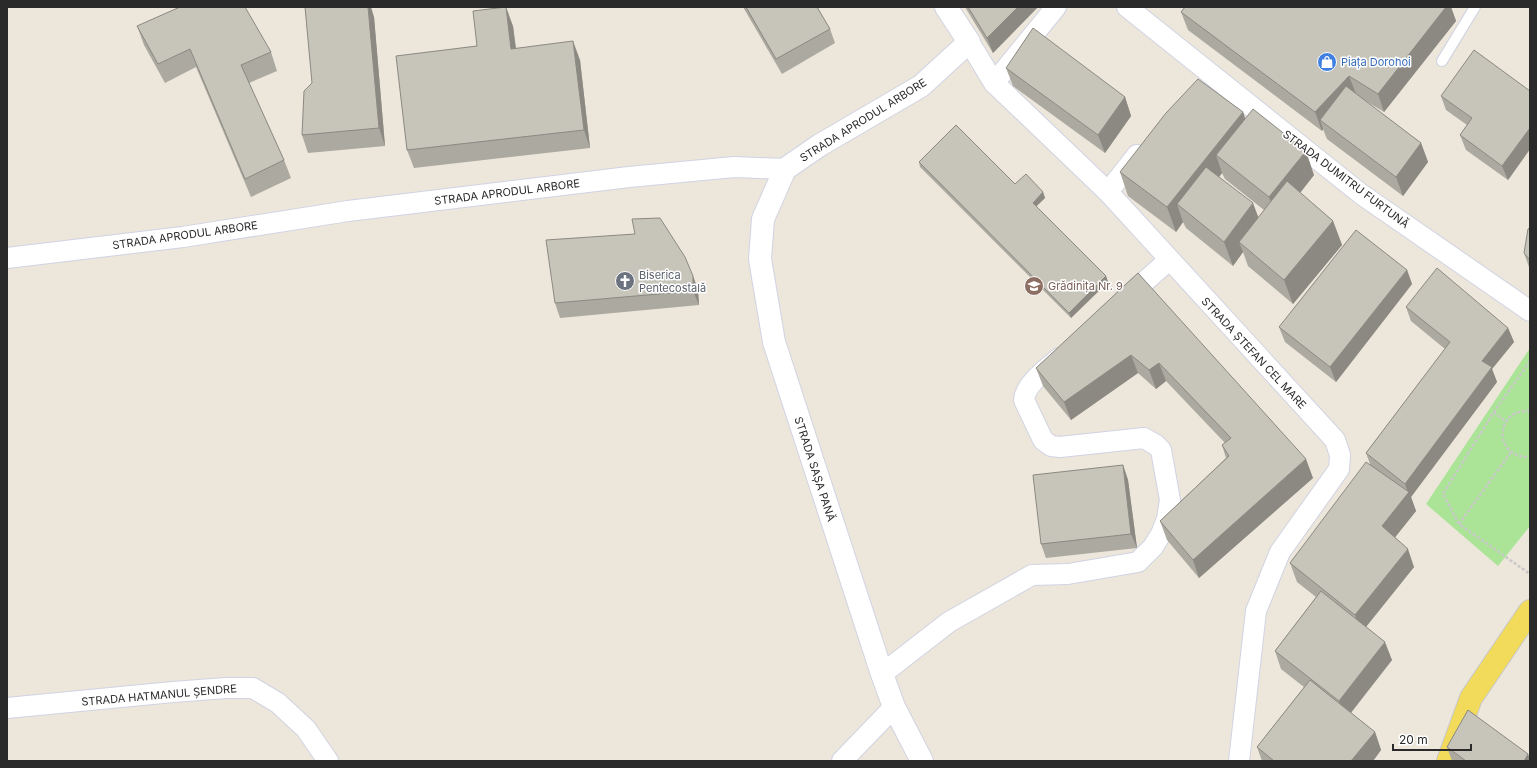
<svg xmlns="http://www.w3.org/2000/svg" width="1537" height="768" font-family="Inter,sans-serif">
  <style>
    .park { fill: #abe497 }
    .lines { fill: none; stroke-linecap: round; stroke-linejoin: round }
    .lane-casing { stroke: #d1d3e3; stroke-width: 12 }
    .street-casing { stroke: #d1d3e3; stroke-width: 22 }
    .secondary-casing { stroke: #d1d3e3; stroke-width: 24 }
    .primary-casing { stroke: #c8c8c8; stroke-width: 24 }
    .path { stroke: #c8c8c8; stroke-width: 2.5; stroke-dasharray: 3 2; stroke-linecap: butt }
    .lane { stroke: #fff; stroke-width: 10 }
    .street { stroke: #fff; stroke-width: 20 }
    .secondary { stroke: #fff; stroke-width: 22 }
    .primary { stroke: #f2da5b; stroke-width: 22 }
    .wall { fill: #aba9a0; fill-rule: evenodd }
    .shaded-wall { fill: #8b8982 }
    .building { fill: #c7c4ba; stroke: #8b8982 }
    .labels { text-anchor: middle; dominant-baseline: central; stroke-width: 3; stroke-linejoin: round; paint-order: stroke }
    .shop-label { font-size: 11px; fill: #366cbe; stroke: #fff; text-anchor: start }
    .street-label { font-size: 11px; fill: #2a2a2a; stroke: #fff }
    .worship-label { font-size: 11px; fill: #5b616d; stroke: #fff; text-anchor: start }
    .education-label { font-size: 11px; fill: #785e54; stroke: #fff; text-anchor: start }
  </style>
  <rect width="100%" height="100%" fill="#ece6db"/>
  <path class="park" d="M1530,348V526L1498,566L1426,504Z"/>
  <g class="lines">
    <defs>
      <path id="lane" d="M1442,61L1475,7"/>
      <g id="street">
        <path d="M1127,7L1361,194L1530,311"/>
        <path d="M969,42L994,83L1108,192L1335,440L1340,455L1339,469L1280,552L1256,611L1239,761"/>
        <path d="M994,83L1056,7"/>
        <path d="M1108,192L1137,155"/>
        <path d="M7,258L183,237L348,211L629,177L734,167L785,169"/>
        <path d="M1125,299L1169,260"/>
        <path d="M882,674L949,622L1032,575L1068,574L1138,562L1153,547L1161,534L1167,519L1170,500L1161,450L1156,445L1144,438L1060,447L1051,446L1043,440L1024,400C1025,384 1047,369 1059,358"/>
        <path d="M7,708L173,692L226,688H253L278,703L306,729L328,761"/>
        <path d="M842,761L894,707"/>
      </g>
      <path id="secondary" d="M922,761L894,707L882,674L774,342L760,259L763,219L785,169L820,145L921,86L969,42L946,7"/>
      <path id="primary" d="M1448,761L1471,698L1530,611"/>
    </defs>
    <use href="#lane" class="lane-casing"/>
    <use href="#street" class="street-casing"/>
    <use href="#secondary" class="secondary-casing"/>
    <use href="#primary" class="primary-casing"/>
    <g class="path">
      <path d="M1530,361L1494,412L1443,494L1459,524L1530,574"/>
      <path d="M1530,411C1495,408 1492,458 1530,457"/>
      <path d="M1494,412L1506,422"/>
      <path d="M1459,524L1511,452"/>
    </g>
    <use href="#lane" class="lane"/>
    <use href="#street" class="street"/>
    <use href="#secondary" class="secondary"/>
    <use href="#primary" class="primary"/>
  </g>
  <g class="wall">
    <path d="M743,7H817L830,29L835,43L782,74Z"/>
    <path d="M965,7H1038L993,53Z"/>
    <path d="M1185,7H1451L1456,21L1384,112L1361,98L1421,143L1428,162L1403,196L1327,139L1323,129L1322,131L1188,30L1181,12Z"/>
    <path d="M374,17L385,146L308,153L302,135Z"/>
    <path d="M137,26L271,52L277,71L249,83L284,160L291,178L251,197L196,67L165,83L144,45Z"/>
    <path d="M513,26L516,48L580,60L590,148L414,168L407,150L477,46Z"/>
    <path d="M1006,68L1125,97L1131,116L1105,153L1013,86Z"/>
    <path d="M1530,91V149L1508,180L1466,150L1460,135L1467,125L1446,110L1441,96Z"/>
    <path d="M1243,112L1245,119L1314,175L1300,193L1333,221L1342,245L1293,304L1248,266L1243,252L1233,266L1186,228L1183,222L1176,232L1128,196L1120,172ZM1222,173L1225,179L1264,210L1258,218L1219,177Z"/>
    <path d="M919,162L1015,184L1043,192L1045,198L1036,207L1106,276L1108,282L1071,318L920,167Z"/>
    <path d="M1530,227V270L1524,253Z"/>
    <path d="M1407,270L1412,284L1336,382L1285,342L1279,327Z"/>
    <path d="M1138,273L1313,478L1199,578L1167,540L1160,521L1226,458L1222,445L1225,443L1166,381L1156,389L1138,373L1071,420L1043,386L1036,368Z"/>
    <path d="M693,276L698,290L699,305L560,318L555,303Z"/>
    <path d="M1406,307L1508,328L1514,342L1492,369L1497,382L1411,497L1416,511L1395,537L1414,567L1366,627L1392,660L1351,713L1375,732L1381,750L1373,761H1262L1257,747L1304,687L1281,669L1275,651L1316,597L1297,582L1290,563L1370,464L1366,453L1445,349L1411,321Z"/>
    <path d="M1123,465L1128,480L1137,548L1046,558L1041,544Z"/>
    <path d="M1447,747L1528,754L1530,759V761H1452Z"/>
  </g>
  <g class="shaded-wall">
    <path d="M368,7H371L374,17L385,146L379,128Z"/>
    <path d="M506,7L513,26L518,67L511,49Z"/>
    <path d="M1018,7H1038L993,53L987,38Z"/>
    <path d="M1436,7H1451L1456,21L1384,112L1378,94Z"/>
    <path d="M573,41L580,60L590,148L584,130Z"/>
    <path d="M1349,76L1356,94L1320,120L1323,129L1322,131L1315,112Z"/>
    <path d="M1125,97L1131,116L1105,153L1098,135Z"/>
    <path d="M1243,112L1251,136L1216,155L1222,173L1190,214L1177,204L1183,222L1176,232L1167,207Z"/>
    <path d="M1530,128V149L1508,180L1502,166Z"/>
    <path d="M1421,143L1428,162L1403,196L1396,177Z"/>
    <path d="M1306,151L1314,175L1278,221L1269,197Z"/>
    <path d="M1043,192L1045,198L1034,208L1033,203Z"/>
    <path d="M1253,203L1262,227L1239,242L1243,252L1233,266L1224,242Z"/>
    <path d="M1333,221L1342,245L1293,304L1284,280Z"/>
    <path d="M1407,270L1412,284L1336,382L1330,367Z"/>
    <path d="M693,276L698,290L699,305L693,291Z"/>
    <path d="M1106,276L1108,282L1071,318L1069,313Z"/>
    <path d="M1508,328L1514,342L1492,369L1497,382L1411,497L1416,511L1389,545L1382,526L1408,493L1405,484L1482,361Z"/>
    <path d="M1131,355L1138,373L1071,420L1064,402Z"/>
    <path d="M1159,363L1166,381L1156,389L1149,370Z"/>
    <path d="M1306,459L1313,478L1199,578L1193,560Z"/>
    <path d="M1123,465L1128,480L1137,548L1131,534Z"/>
    <path d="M1408,549L1414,567L1361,633L1355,615Z"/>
    <path d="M1385,642L1392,660L1345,720L1339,701Z"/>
    <path d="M1375,732L1381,750L1373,761H1351Z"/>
    <path d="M1528,754L1530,759V761H1524Z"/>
  </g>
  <g class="building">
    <path d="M180,7H245L271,52L241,65L284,160L245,179L190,49L158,64L137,26Z"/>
    <path d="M305,7H368L379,128L302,135L304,91L312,83Z"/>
    <path d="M506,7L511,49L573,41L584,130L407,150L396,56L477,46L473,11Z"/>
    <path d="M746,7H817L830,29L776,59Z"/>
    <path d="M968,7H1018L987,38Z"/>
    <path d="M1185,7H1446L1378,94L1349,76L1315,112L1181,12Z"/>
    <path d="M1033,28L1125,97L1098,135L1006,68Z"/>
    <path d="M1474,50L1530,91V128L1502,166L1460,135L1472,118L1441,96Z"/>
    <path d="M1198,79L1243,112L1167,207L1120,172L1166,113Z"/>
    <path d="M1346,86L1421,143L1396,177L1320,120Z"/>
    <path d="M1253,109L1306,151L1269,197L1216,155Z"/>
    <path d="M956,125L1015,184L1026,174L1043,192L1033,203L1106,276L1069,313L919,162Z"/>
    <path d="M1206,167L1253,203L1224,242L1177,204Z"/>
    <path d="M1287,181L1333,221L1284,280L1239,242Z"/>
    <path d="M660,218L685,257L693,276V291L555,303L546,240L635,234L632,219Z"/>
    <path d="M1530,227V260L1524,253L1528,229Z"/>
    <path d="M1356,230L1407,270L1330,367L1279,327Z"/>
    <path d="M1437,268L1508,328L1482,361L1492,367L1405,484L1366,453L1450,342L1406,307Z"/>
    <path d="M1138,273L1306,459L1193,560L1160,521L1229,456L1222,445L1231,438L1159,363L1149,370L1131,355L1064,402L1036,368Z"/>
    <path d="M1366,462L1409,492L1382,526L1408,549L1355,615L1290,563Z"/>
    <path d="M1123,465L1131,534L1041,544L1033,475Z"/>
    <path d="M1321,591L1385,642L1339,701L1275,651Z"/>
    <path d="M1310,680L1375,732L1351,761H1274L1257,747Z"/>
    <path d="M1468,710L1528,754L1524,761H1466L1447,747Z"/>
  </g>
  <defs>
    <symbol id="shop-disc" viewBox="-11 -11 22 22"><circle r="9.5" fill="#3f7fe0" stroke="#fff"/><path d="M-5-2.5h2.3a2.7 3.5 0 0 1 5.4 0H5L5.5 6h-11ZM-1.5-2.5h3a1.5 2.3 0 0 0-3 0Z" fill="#fff"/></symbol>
    <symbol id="church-disc" viewBox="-11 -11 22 22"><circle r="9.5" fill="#6b7280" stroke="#fff"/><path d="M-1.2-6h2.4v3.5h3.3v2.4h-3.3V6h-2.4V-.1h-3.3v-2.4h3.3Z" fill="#fff"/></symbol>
    <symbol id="school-disc" viewBox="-11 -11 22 22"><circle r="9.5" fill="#8d6e63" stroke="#fff"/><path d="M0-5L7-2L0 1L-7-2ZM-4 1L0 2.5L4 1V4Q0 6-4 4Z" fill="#fff"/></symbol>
  </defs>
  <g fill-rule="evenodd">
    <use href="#shop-disc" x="1316" y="51" width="22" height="22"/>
    <use href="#church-disc" x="614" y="270" width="22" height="22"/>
    <use href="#school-disc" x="1023" y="275" width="22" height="22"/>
  </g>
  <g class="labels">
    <g class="shop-label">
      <text x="1341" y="62">Piața Dorohoi</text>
    </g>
    <g class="street-label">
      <text transform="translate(863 120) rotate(-32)">STRADA APRODUL ARBORE</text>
      <text transform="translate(1346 179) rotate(37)">STRADA DUMITRU FURTUNĂ</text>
      <text transform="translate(507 192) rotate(-7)">STRADA APRODUL ARBORE</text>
      <text transform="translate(185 235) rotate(-8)">STRADA APRODUL ARBORE</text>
      <text transform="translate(1254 353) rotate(47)">STRADA ȘTEFAN CEL MARE</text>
      <text transform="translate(815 469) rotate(72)">STRADA SAȘA PANĂ</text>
      <text transform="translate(159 695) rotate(-5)">STRADA HATMANUL ȘENDRE</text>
    </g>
    <g class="worship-label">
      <text x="639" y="275">Biserica<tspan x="639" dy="13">Pentecostală</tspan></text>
    </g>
    <g class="education-label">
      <text x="1048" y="286">Grădinița Nr. 9</text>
    </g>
  </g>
  <rect width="1537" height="768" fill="none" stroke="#2a2a2a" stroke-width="16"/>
  <path d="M1393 744v6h78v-6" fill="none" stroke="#2a2a2a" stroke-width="2"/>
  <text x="1399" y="744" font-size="12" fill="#2a2a2a" stroke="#ffffff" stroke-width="3" paint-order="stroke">20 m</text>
</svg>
